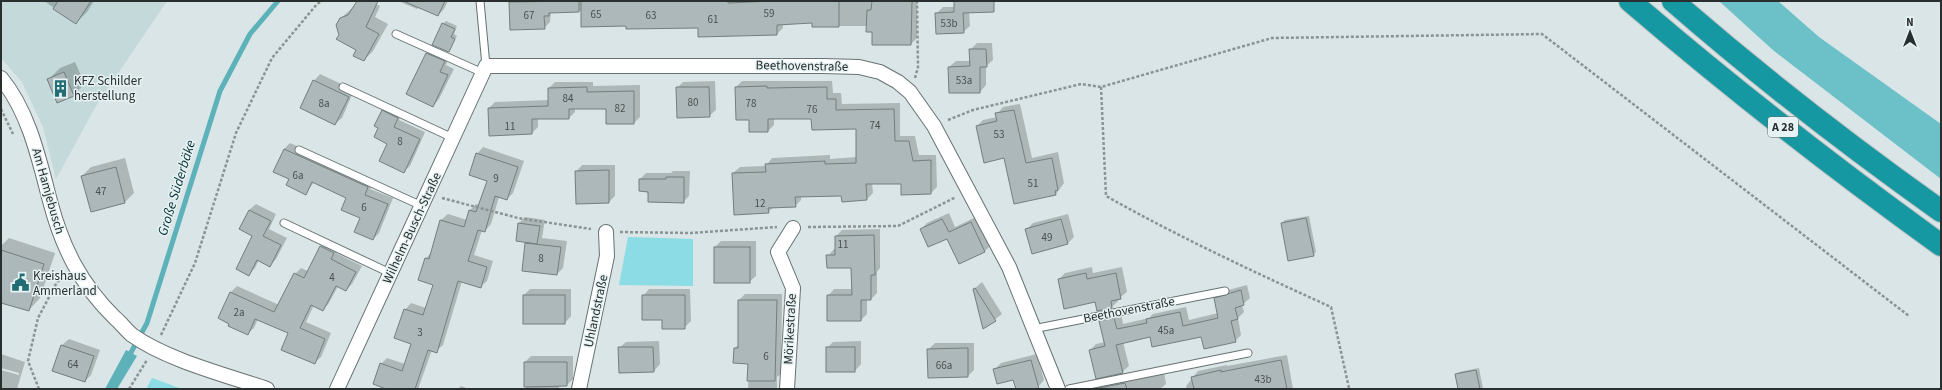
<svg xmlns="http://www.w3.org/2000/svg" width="1942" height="390" font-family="'Source Sans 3',sans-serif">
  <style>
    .built { fill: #c4d9da }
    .green { fill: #8bdce4 }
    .forest { fill: #6cc0c8 }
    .water { fill: #5db1b9 }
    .shadow { fill: #0003 }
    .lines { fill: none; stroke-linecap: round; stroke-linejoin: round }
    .stream { stroke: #5db1b9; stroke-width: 5 }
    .building { fill: #acb8b9; stroke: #737e7f }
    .service-casing { stroke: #687273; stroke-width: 9 }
    .minor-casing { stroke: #687273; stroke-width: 16 }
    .motorway-casing { stroke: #bfc0c0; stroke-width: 24 }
    .path { stroke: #8b9494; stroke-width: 2.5; stroke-dasharray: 3 2; stroke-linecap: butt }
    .service { stroke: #fff; stroke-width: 7 }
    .minor { stroke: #fff; stroke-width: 14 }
    .motorway { stroke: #1698a3; stroke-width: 22 }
    .labels { text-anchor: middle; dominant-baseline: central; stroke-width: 3; stroke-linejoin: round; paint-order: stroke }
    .number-label { font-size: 11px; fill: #4a5051 }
    .shield { fill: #e6f2f3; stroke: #626969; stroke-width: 1 }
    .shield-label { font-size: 12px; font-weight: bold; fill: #292e2e }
    .street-label { font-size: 13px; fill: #292e2e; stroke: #e6f2f3 }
    .poi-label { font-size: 13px; fill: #292e2e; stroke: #e6f2f3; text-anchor: start }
    .water-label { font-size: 14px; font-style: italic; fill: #083336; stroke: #e6f2f3 }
  </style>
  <rect width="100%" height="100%" fill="#d9e5e6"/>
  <path class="built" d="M1,1H167L96,106L56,179L43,127L22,82L1,58Z"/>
  <g class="green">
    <path d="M628,237L693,239V286L619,285Z"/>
    <path d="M152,378L182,389H146Z"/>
  </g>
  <path class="forest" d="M1719,1H1778L1819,37L1941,124V179L1774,51Z"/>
  <path class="water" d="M126,350L137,356L117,389H105Z"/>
  <g class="shadow">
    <path d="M44,1H94L87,12L76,23Z"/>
    <path d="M360,1H369L380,6L375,17L388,24L373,51L364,60L357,50L340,35L341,18Z"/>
    <path d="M398,1H448L444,9L438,15L420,7L417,9Z"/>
    <path d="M511,1H917V38L911,44L873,31L867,26H813V22L783,24V28L777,34L699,27L627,25L582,11L551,12L550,22L544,28L511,29Z"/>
    <path d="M955,1H984L969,12L970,26L963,32L936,14L943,7H955Z"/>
    <path d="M446,21L457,26L454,34L457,36L449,51L443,24Z"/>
    <path d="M977,43H992L993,60L986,66V85L980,92L949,67L956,61H971L970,50Z"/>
    <path d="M433,47L450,55L446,65L454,69L439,99L433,106L426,53Z"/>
    <path d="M75,62L85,84L73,95L48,80L60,68Z"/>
    <path d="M320,74L354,90L342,118L335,124L314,81Z"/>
    <path d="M715,81L716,110L709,116L677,88L683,82Z"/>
    <path d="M742,81H832L833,93H841L842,104L900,103V136H915L919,155H936L937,187L931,193L902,183H872L873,193L867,199L842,195L801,196V200L795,206L774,207L768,212L733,173L740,167L766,166L772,158L830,155V159L857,157V128L812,118H774V125L768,131L750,119L736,87Z"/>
    <path d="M555,82H593V86L640,85V117L634,123H607V108H575V112L569,118H538V127L532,133L490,134L489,108L495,102L549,100V88Z"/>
    <path d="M1020,104L1032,158L1058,152L1064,183L1056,194L1005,157L977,126L983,120L997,117V114L1003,107Z"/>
    <path d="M389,105L403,112L399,120L425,132L410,166L403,172L380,128L383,111Z"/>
    <path d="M290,143L374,181L370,189L393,198L379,233L373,239L362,217L347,198L314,182L306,193L290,179L284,149Z"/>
    <path d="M483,147L524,161L513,193L507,199L499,197L491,224L485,231L482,230L474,255L493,261L487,281L480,287L462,281L443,345L436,351L432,350L418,389H390L381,364L387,358L405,364L412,343L405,310L411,303L426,308L434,284L426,258L432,252L441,220L448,214L467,220L470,210L476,204L480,205L488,180L477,154Z"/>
    <path d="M125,158L134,193L125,202L82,176L91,167Z"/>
    <path d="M582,165H615V196L609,202L576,172Z"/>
    <path d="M673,171H690L689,196L683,202L640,179L646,173H671Z"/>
    <path d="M256,204L276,214L269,229L287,238L276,259L270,266L259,260L255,268L249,274L254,235L249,210Z"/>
    <path d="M949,213L955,227L978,216L991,245L985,251L960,263L948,237L921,229L927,223Z"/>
    <path d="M1068,214L1074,237L1068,243L1026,230L1033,223Z"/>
    <path d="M1309,216L1316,252L1313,255L1282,223L1285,220Z"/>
    <path d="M525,217L545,220L542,238L567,241L563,268L557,274L526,243L528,242L519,223Z"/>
    <path d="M880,229V268L877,272V293L871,299H867V314L861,320L828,296L834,289H853L852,267L828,256L834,249H836V236L842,230Z"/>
    <path d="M9,238L55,253L40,298L29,310L1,302V246Z"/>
    <path d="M327,240L339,247L336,253L362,266L352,284L346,290L338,286L329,303L323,310L314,305L306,322L331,333L321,357L314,363L290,333L258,319L254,328L247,334L219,318L231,292L237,286L279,305L295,274L301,268L308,271L321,247Z"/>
    <path d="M721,241H756V276L749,282H715V247Z"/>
    <path d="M1092,267L1093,273L1122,267L1127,292L1118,299V301L1112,307L1095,301L1059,279L1065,273Z"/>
    <path d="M982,282L1002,314L984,328L974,289Z"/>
    <path d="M1247,285L1250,298L1242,305L1244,312L1238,318L1241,335L1235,341L1201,336H1151L1123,342L1129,366L1122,372L1090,350L1096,344L1105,342L1100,321L1106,315L1121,312L1123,324L1149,318L1153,314L1186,307L1189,320L1218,313L1215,299L1221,292Z"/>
    <path d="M530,289H571V316L565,323L524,295Z"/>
    <path d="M649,289H690L691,321L684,328L663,319L643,296Z"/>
    <path d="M745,294H782L781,374L777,377V389H748L749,363L735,348L739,344V300Z"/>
    <path d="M69,339L100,350L91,375L85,381L53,371L62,345Z"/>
    <path d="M659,341L660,364L654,371L619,348L626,342Z"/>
    <path d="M861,341V364L855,371L827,348L833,342Z"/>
    <path d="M935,343H974V370L968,376L928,350Z"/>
    <path d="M1,354L25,362L17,389H1V370L19,375V373L1,368Z"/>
    <path d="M1037,354L1044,380L1038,387L1017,389L1014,379L995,369L1001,363Z"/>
    <path d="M1287,355L1293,389H1187L1186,386L1198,371L1227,365V366Z"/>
    <path d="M531,356H573V379L567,385H559V389H526L525,362Z"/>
    <path d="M1479,368L1483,389H1459L1456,375L1459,372Z"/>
    <path d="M1164,372L1166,384L1160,389H1099L1104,383Z"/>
    <path d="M461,386L469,389H458Z"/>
  </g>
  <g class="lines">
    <path class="stream" d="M128,358L147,323L220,91L250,34L278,1"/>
  </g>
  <g class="building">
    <path d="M58,1H91L76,24L53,9Z"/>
    <path d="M357,1H378L366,27L379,34L364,61L353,56L356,50L336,39L339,35L336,25L340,18L348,15Z"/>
    <path d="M403,1H445L438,16Z"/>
    <path d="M579,1V12L549,13V16H544L545,29L510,30L509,2Z"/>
    <path d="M581,1H728V3L772,1H839V27H812V23L777,25V35L698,37V28L626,29V26L581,27Z"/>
    <path d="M872,1H912L911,45H872V32H866L867,10H871Z"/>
    <path d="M954,1H994V12L963,13L964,33L936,34L935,13L954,12Z"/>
    <path d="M442,23L455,29L451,37L455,39L449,52L432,45Z"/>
    <path d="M969,49H986L987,67H980V93H949L948,67L970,66Z"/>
    <path d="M426,53L445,61L440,72L448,75L433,107L406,94Z"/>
    <path d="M64,72L74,96L57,103L47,79Z"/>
    <path d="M313,80L349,97L335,125L300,108Z"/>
    <path d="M767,86V88L827,87V99H836V110L894,109L895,141H909L913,161L931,160V194L901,195V184H866L867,200L842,202L841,196L795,197L796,207L768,208L769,213L734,215L732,173L766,172L765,164L825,161V164L856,163V129L812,130L811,119H768V132H749V120H736L735,87Z"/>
    <path d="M587,87V92L634,91V124H606V109H569V119H532V134L489,136L488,108L548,106V88Z"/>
    <path d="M676,87H709L710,117L677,118Z"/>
    <path d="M382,110L398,118L394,127L420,139L404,173L379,161L387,144L374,137L378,128L374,126Z"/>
    <path d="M1014,110L1026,163L1052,158L1058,190L1055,191L1056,195L1014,204L1004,158L984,163L976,126L997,121L995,113Z"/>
    <path d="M284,149L368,187L365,195L388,204L373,240L354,232L360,218L341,210L346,198L312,182L306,195L286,185L289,179L273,172Z"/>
    <path d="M476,153L518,167L507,200L495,196L485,232L478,230L468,261L487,267L481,288L458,281L437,353L428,350L415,389H386L373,384L380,363L402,371L411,344L394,338L404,309L423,315L433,285L418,280L425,258L429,259L440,220L464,227L469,210L476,212L487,181L469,175Z"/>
    <path d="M116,167L125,203L91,212L81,176Z"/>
    <path d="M609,170V203L576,204L575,171Z"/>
    <path d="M666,177H684V203L648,202V192L639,191V179H666Z"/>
    <path d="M249,210L271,221L263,236L281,245L270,267L257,260L249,276L236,269L252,236L239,229Z"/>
    <path d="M1306,218L1314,256L1288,261L1281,223Z"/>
    <path d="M942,219L949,232L971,222L985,252L959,264L947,239L928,247L920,229Z"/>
    <path d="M1061,219L1068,244L1032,254L1025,229Z"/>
    <path d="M518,223L540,226L537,244L516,241Z"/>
    <path d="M874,235L875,275H871V300H861V321H827V295H852L851,268H827L826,255H835V236Z"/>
    <path d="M525,243L561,247L557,275L522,271Z"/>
    <path d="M320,246L334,253L331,259L356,272L346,291L336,286L323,311L311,305L300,328L325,339L315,364L281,350L288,333L255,319L248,335L228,326L229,324L218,318L230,292L274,312L294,273L304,278Z"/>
    <rect x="714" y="247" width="36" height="36"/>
    <path d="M1,250L44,264L29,311L1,303Z"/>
    <path d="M1086,273L1087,279L1116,273L1121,299L1111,301L1112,308L1097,311L1095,302L1064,309L1058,279Z"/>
    <path d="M975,288L996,321L983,329L973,289Z"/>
    <path d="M1241,290L1244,305L1235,308L1238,319L1231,321L1236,342L1204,349L1201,337L1152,347L1150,337L1116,345L1123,373L1096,379L1089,350L1105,346L1099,321L1114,318L1117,329L1147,323L1146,319L1180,312L1183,326L1218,318L1214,298Z"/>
    <rect x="523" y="295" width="42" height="29"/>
    <path d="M642,295H685V329H662V320H642Z"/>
    <path d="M738,300H777L775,381H747L748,364L733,363L734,348H738Z"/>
    <path d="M61,345L94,356L85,382L52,371Z"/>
    <path d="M618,347H653L654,372L619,373Z"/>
    <rect x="826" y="347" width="29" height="25"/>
    <path d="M968,348V377L928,378L927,349Z"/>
    <path d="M1031,360L1039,389H1016L1013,380L997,384L993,369Z"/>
    <path d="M1281,360L1287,389H1194L1191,377L1221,370V372Z"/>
    <path d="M524,362H567V386L524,387Z"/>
    <path d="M1476,370L1480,389H1458L1455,374Z"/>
    <path d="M1125,383L1127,389L1098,388Z"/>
  </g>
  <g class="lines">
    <defs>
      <g id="service">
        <path d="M480,1L486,66"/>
        <path d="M396,34L483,73"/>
        <path d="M343,87L453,138"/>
        <path d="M299,150L422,206"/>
        <path d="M284,223L390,273"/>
        <path d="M1033,329L1225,291"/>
        <path d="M1069,389L1248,353"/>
      </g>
      <g id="minor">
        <path d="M1,78C29,112 39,159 50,201C62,247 81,285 115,318C121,323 126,330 132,335C167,360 226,375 267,389"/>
        <path d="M337,389L486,66H823L859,67L880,72L898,82L910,92L934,126L1009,267L1058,389"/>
        <path d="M579,389L607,256L606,232"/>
        <path d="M787,389L793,288L778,252L793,228"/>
      </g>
      <g id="motorway">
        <path d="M1630,1C1730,87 1834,168 1941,245"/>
        <path d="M1673,1C1759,76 1848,145 1941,211"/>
      </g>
    </defs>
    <use href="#service" class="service-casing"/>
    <use href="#minor" class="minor-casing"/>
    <use href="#motorway" class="motorway-casing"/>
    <g class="path">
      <path d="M915,78L918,67L917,1"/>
      <path d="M1101,87L1106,196C1179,237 1254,272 1331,307L1349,388"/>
      <path d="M1,109L13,134"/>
      <path d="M948,120L973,110L1081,84L1101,87L1272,38L1542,34L1909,316"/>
      <path d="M442,198L518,218L591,229"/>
      <path d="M808,227L898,226L956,197"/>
      <path d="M620,232L691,233L777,227"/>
      <path d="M161,335L195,263L236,133L272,58L317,4L322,1"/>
      <path d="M39,389L28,361L38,318L57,282L64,277"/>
      <path d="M129,389L147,360"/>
    </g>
    <use href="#service" class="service"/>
    <use href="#minor" class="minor"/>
    <use href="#motorway" class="motorway"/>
  </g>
  <defs>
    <symbol id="building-bare" viewBox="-9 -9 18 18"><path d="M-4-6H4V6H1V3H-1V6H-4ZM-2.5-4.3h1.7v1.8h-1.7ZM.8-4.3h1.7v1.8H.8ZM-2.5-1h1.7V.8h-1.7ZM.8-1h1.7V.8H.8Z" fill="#226d74" stroke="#e6f2f3" stroke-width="2.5" paint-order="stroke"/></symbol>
    <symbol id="civic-bare" viewBox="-9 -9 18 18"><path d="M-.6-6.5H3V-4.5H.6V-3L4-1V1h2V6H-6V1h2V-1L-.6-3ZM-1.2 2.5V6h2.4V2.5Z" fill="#226d74" stroke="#e6f2f3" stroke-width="2.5" paint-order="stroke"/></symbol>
  </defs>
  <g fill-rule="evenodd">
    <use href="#building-bare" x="48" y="76" width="25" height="25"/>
    <use href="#civic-bare" x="8" y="270" width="25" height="25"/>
  </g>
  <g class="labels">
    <g class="number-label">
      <text x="769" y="13">59</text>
      <text x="596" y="14">65</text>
      <text x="529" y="15">67</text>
      <text x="651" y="15">63</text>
      <text x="713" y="19">61</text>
      <text x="949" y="23">53b</text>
      <text x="964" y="80">53a</text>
      <text x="568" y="98">84</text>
      <text x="693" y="102">80</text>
      <text x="324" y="103">8a</text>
      <text x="751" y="103">78</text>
      <text x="620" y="108">82</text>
      <text x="812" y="109">76</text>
      <text x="875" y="125">74</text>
      <text x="510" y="126">11</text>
      <text x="999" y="134">53</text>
      <text x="400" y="141">8</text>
      <text x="298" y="175">6a</text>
      <text x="496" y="178">9</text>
      <text x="1033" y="183">51</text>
      <text x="101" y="191">47</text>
      <text x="760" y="203">12</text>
      <text x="364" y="207">6</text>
      <text x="1047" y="237">49</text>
      <text x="843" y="244">11</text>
      <text x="541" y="258">8</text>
      <text x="332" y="277">4</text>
      <text x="239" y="312">2a</text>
      <text x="1166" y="330">45a</text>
      <text x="420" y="332">3</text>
      <text x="766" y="356">6</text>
      <text x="73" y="364">64</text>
      <text x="944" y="365">66a</text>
      <text x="1263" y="379">43b</text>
    </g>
    <rect class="shield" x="1768" y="117" width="30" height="20" rx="3"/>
    <g class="shield-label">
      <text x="1783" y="127">A 28</text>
    </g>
    <g class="street-label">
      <text transform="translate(802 66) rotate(1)">Beethovenstraße</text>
      <text transform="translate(48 191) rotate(74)">Am Hamjebusch</text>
      <text transform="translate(412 228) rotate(-65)">Wilhelm-Busch-Straße</text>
      <text transform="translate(1129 310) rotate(-11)">Beethovenstraße</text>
      <text transform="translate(596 311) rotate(-78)">Uhlandstraße</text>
      <text transform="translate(790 329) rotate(-87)">Mörikestraße</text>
    </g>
    <g class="poi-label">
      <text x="74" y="81">KFZ Schilder<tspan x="74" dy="15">herstellung</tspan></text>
      <text x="33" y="276">Kreishaus<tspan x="33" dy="15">Ammerland</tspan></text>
    </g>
    <g class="water-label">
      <text transform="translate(177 188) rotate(-73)">Große Süderbäke</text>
    </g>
  </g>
  <rect width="1942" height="390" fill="none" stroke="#292e2e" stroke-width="4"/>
  <g transform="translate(1910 32)" stroke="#e6f2f3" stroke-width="3" paint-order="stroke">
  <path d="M0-3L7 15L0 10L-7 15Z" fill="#292e2e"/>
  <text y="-6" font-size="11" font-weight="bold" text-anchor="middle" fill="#292e2e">N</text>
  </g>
</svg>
